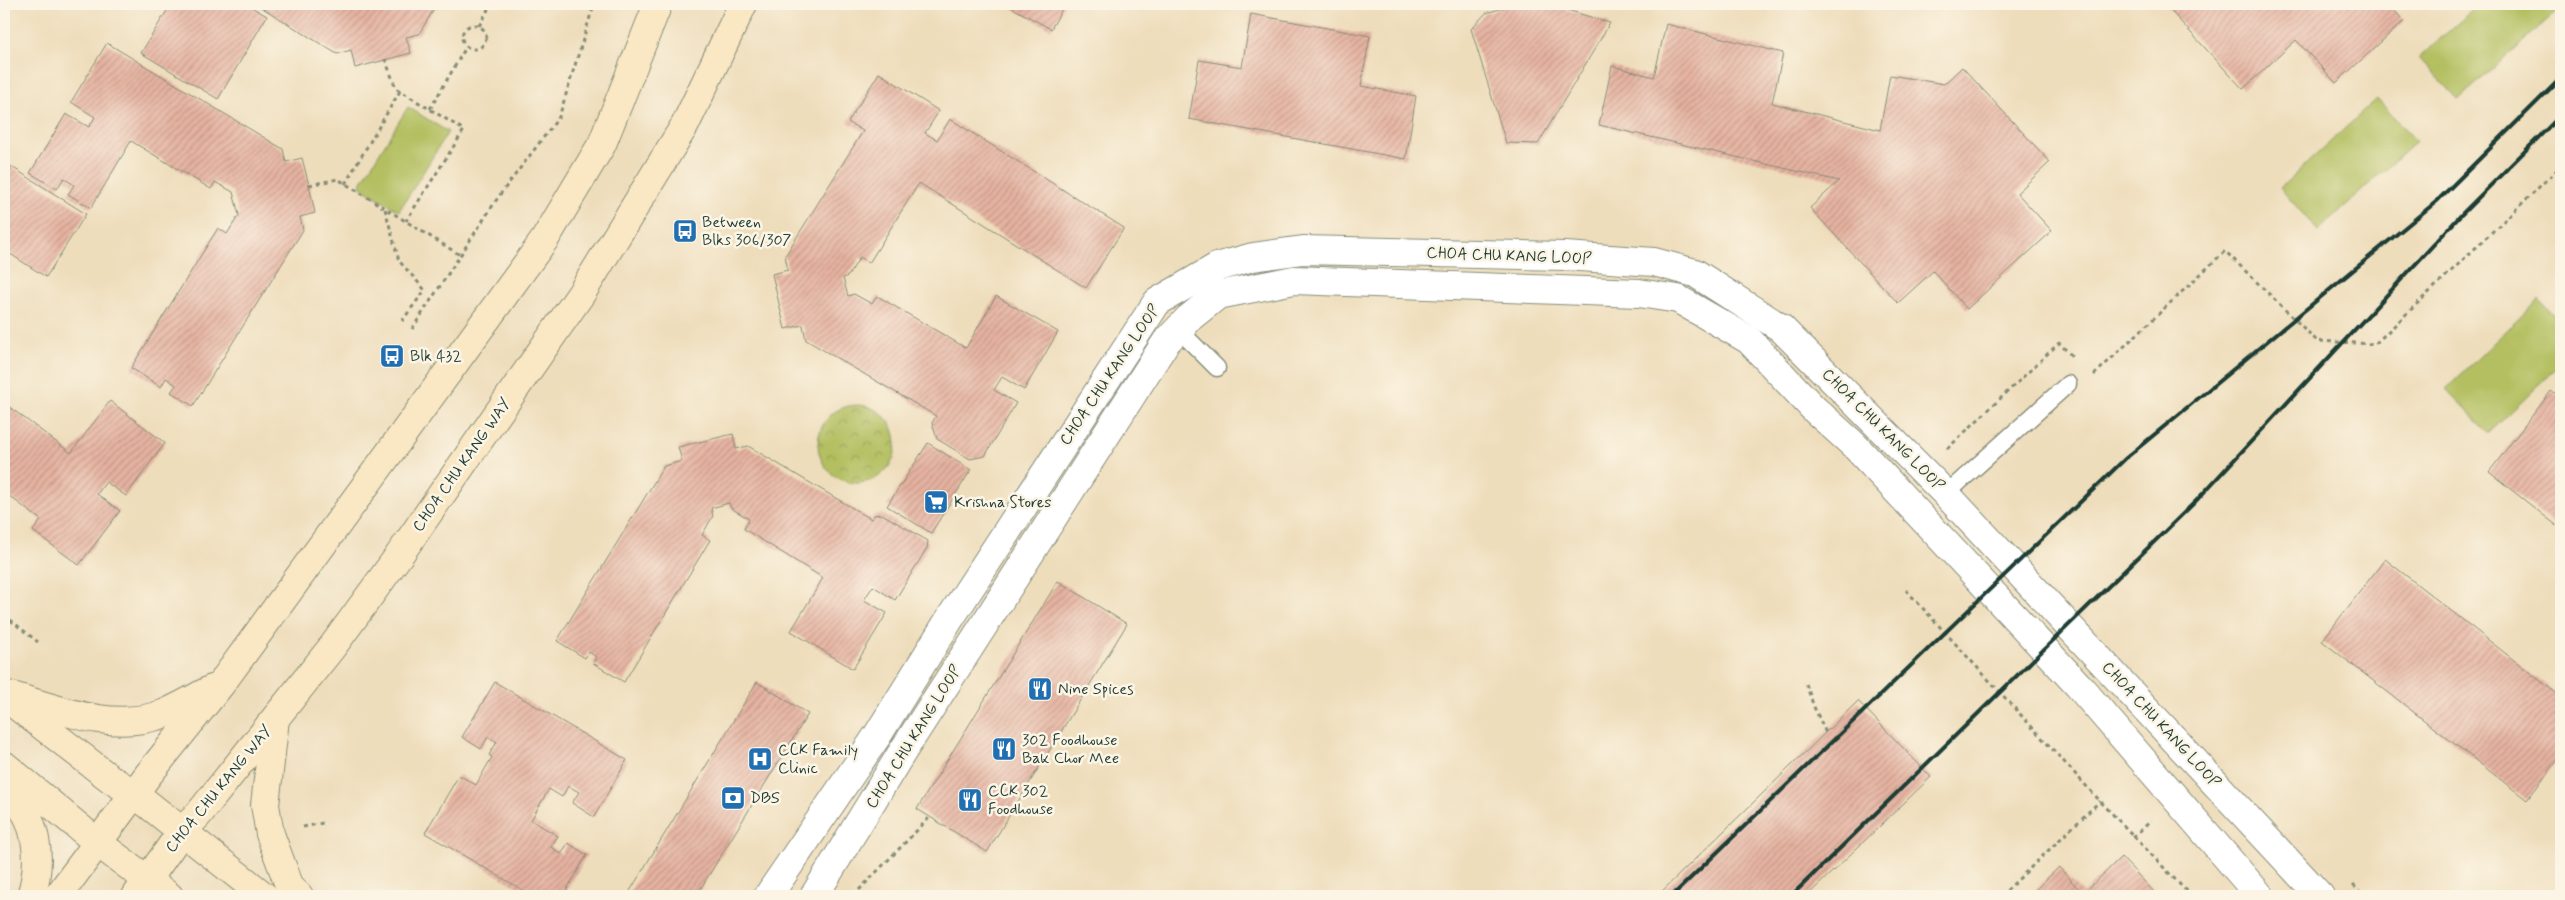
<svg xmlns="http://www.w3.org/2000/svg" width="2565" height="900" font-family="Mynerve,sans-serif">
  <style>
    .park { fill: url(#park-crowns); stroke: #697e4a }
    .pitch { fill: #b3bf60; stroke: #697e4a }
    .building { fill: url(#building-hatch) }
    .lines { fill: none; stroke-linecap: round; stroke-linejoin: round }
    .lane-casing { stroke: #868d78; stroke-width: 19 }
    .street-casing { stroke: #868d78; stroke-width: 30 }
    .secondary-casing { stroke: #868d78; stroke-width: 30 }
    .path { stroke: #868d78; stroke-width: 3; stroke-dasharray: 4 4; stroke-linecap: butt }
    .lane { stroke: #fff; stroke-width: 16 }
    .street { stroke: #fff; stroke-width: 28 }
    .secondary { stroke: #fae7c3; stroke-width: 28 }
    .rail { stroke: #1f3d34; stroke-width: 4 }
    .labels { text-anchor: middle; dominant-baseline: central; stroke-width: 5; stroke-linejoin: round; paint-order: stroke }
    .poi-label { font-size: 16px; fill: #1f3d34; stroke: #fcf5e5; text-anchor: start }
    .street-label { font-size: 16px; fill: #1f3d34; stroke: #fcf5e5 }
  </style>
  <defs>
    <pattern id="park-crowns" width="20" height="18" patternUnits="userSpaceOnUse" patternTransform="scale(1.25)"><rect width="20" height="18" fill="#b3bf60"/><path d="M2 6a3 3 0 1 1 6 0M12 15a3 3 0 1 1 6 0" fill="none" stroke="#919c50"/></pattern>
    <pattern id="building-hatch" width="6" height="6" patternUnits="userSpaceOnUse" patternTransform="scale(1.25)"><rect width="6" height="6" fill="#e7b3a1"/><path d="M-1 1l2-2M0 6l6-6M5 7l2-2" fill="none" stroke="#bb9384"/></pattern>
  </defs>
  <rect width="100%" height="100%" fill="#fcf5e5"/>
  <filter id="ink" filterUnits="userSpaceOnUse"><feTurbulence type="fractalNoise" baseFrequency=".02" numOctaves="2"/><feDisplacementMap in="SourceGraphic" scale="10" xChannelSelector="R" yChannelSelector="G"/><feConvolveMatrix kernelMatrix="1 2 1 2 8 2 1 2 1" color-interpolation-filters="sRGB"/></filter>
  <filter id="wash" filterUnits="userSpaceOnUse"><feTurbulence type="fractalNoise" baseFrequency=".0096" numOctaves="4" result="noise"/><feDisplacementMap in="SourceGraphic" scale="20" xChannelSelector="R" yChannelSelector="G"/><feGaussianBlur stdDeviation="1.12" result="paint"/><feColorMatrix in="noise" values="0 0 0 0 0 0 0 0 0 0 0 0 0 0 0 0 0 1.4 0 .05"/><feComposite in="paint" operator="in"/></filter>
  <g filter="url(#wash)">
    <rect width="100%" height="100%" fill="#edb"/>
    <circle class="park" cx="857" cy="444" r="39"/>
    <g class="pitch">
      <path d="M2479,4H2548L2556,12L2458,100L2419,58Z"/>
      <path d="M2377,99L2416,141L2318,231L2280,188Z"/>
      <path d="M408,107L448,132L399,211L359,186Z"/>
      <path d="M2539,299L2561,323V364L2489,433L2446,389Z"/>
    </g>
    <g id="blocks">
      <g class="building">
        <path d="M171,4H246L267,16L218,99L141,53Z"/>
        <path d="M256,4H437L419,34L406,37L411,53L355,68L351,50L337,54Z"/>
        <path d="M1005,4H1065L1051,29Z"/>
        <path d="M2170,4H2388L2404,21L2336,83L2296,40L2243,89L2167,7Z"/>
        <path d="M1513,5H1551L1610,23L1538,144L1506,143L1471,29L1486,13Z"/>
        <path d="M1251,14L1370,36L1361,86L1416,96L1406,159L1189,119L1199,60L1242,67Z"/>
        <path d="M1666,24L1783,53L1772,103L1880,130L1890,75L1944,84L1962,67L2050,162L2017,193L2052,231L1967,309L1933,271L1898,303L1810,208L1839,181L1599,125L1612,66L1654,77Z"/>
        <path d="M107,43L283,149L286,162L302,158L309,185L315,213L300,217L303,230L193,406L171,392L176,385L166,378L161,387L131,368L218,228L227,234L239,215L233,192L215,182L211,189L131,141L91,208L68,194L74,185L64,178L57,189L30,173L66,114L89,127L95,117L71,102Z"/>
        <path d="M879,73L939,111L925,133L937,140L950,119L1124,228L1086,288L919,183L869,263L860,257L848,276L843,278L848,296L854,294L872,304L877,296L966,348L996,296L1058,332L1024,390L1002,377L994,390L1016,403L985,456L970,459L937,439L932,423L936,416L806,340L803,325L785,329L772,274L788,270L785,256L863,131L848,122Z"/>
        <path d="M4,162L86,214L46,277L4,250Z"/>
        <path d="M2551,391L2561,399V529L2489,472Z"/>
        <path d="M110,401L165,443L126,496L106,482L97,494L120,511L79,565L33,531L41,520L4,492V403L71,453Z"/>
        <path d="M733,434L736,449L748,446L871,519L874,515L882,514L928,541L927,548L895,600L873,586L864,600L887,613L853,669L791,631L823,578L744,529L749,519L731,508L729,503L711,508L713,516L702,535L710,540L624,682L593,663L596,657L589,652L585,658L557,641L664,466L682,461L678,447Z"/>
        <path d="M928,443L971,470L931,533L887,506Z"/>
        <path d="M2385,559L2561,697V756L2527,800L2322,641Z"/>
        <path d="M1058,581L1127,624L987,852L917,809Z"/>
        <path d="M495,682L627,760L594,817L572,803L579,792L568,786L562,797L549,789L531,820L558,836L551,847L561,854L568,843L587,855L563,896H533L425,833L459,775L476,785L492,757L489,755L497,742L488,737L481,749L462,737Z"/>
        <path d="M757,682L808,714L696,896H627Z"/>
        <path d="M1858,701L1931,777L1807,896H1657Z"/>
        <path d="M2121,857L2158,896H2029L2059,867L2083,894Z"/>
      </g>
    </g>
  </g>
  <g filter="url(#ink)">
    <use href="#blocks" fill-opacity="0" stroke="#868d78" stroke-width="1"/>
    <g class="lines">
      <defs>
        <g id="lane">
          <path d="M1188,319L1187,338L1217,368"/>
          <path d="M1946,494L2068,384"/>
        </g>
        <g id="street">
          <path d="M768,896L877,736L949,620L1157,302L1217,267L1253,257L1303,250L1565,256L1654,262L1695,273L1781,328L1946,494L2320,896"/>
          <path d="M814,896L901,754L1166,342L1188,319L1218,295L1294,280L1639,293L1678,299L1749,340L1814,409L1855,446L2078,685L2260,896"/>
        </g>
        <g id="secondary">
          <path d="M4,696L112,780L135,794L264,896"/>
          <path d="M12,696C61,710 113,732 163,714C180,707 196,697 212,689"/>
          <path d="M275,719L265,805L270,834L289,885L299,896"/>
          <path d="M4,765L98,843L169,896"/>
          <path d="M4,784C12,795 24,807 29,819C39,844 39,871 31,896"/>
          <path d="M58,896L148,775L221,684L545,239L602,144L658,4"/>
          <path d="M136,896L182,831L198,815L333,646L400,554L581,294L685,125L743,4"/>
        </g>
      </defs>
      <use href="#lane" class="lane-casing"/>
      <use href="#street" class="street-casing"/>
      <use href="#secondary" class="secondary-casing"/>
      <g class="path">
        <circle cx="474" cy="37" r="12"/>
        <path d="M479,26L491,4"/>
        <path d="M385,59L396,88L400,91"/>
        <path d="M430,109L466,47"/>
        <path d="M345,184L400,91L464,130L406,221"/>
        <path d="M309,185L338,179L460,255"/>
        <path d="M385,209L399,261L425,290L402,321"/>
        <path d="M412,329L499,196L559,117L594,4"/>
        <path d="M2094,375L2225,251L2317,341L2375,344L2561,166"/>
        <path d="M1947,449L2059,343L2072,356"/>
        <path d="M1906,590L2100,801L2191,896"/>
        <path d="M4,615L38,642"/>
        <path d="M1806,684L1814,707L1826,733"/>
        <path d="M303,827L323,823"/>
        <path d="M2133,837L2151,821"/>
        <path d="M2353,885L2364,896"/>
        <path d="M859,890L930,817"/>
        <path d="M2001,896L2100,801"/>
      </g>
      <use href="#lane" class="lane"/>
      <use href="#street" class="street"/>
      <use href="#secondary" class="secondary"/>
      <g class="rail">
        <path d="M1672,896L2126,458L2437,201L2561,78"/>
        <path d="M1791,896L2195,502L2462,214L2561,115"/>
      </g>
    </g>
  </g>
  <defs>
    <symbol id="bus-square" viewBox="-11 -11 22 22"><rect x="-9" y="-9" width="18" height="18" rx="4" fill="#1f6fb2" stroke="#fcf5e5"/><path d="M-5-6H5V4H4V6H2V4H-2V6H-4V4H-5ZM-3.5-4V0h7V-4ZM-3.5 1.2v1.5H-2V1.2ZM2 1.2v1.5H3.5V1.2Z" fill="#fff"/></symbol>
    <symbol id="supermarket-square" viewBox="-11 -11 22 22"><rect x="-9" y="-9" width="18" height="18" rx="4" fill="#1f6fb2" stroke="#fcf5e5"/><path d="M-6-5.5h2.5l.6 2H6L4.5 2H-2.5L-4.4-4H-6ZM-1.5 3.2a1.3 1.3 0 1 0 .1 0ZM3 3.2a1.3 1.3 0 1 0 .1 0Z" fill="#fff"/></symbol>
    <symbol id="restaurant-square" viewBox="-11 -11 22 22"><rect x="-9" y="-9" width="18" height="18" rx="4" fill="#1f6fb2" stroke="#fcf5e5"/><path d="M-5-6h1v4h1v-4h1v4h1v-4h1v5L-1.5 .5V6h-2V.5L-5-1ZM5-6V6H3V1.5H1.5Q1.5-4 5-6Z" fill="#fff"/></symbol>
    <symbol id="hospital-square" viewBox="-11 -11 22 22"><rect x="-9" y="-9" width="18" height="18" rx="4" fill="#1f6fb2" stroke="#fcf5e5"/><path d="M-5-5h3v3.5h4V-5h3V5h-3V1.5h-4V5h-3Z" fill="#fff"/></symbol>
    <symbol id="bank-square" viewBox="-11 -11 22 22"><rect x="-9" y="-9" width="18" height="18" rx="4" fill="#1f6fb2" stroke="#fcf5e5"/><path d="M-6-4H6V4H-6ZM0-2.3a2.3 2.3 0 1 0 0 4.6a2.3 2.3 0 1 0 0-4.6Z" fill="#fff"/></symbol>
  </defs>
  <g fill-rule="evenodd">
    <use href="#bus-square" x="671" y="217" width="28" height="28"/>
    <use href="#bus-square" x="378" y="342" width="28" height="28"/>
    <use href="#supermarket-square" x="922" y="488" width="28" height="28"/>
    <use href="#restaurant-square" x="1026" y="675" width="28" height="28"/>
    <use href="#restaurant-square" x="990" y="735" width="28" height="28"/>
    <use href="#hospital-square" x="746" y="745" width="28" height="28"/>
    <use href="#bank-square" x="719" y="784" width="28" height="28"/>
    <use href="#restaurant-square" x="956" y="786" width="28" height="28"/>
  </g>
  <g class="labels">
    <g class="poi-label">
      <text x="702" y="222">Between<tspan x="702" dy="18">Blks 306/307</tspan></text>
      <text x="410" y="356">Blk 432</text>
      <text x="954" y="502">Krishna Stores</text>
      <text x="1058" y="689">Nine Spices</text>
      <text x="1022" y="740">302 Foodhouse<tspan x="1022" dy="18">Bak Chor Mee</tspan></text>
      <text x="778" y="750">CCK Family<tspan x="778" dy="18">Clinic</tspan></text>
      <text x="988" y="791">CCK 302<tspan x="988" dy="18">Foodhouse</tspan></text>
      <text x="750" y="798">DBS</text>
    </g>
    <g class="street-label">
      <text transform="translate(1509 256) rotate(2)">CHOA CHU KANG LOOP</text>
      <text transform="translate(1110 375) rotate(-56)">CHOA CHU KANG LOOP</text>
      <text transform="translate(1883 430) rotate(45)">CHOA CHU KANG LOOP</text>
      <text transform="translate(462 465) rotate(-55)">CHOA CHU KANG WAY</text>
      <text transform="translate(2161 725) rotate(47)">CHOA CHU KANG LOOP</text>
      <text transform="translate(914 737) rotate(-58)">CHOA CHU KANG LOOP</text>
      <text transform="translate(219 789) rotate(-51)">CHOA CHU KANG WAY</text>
    </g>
  </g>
  <rect width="2565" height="900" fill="none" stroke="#fcf5e5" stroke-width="20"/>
</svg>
